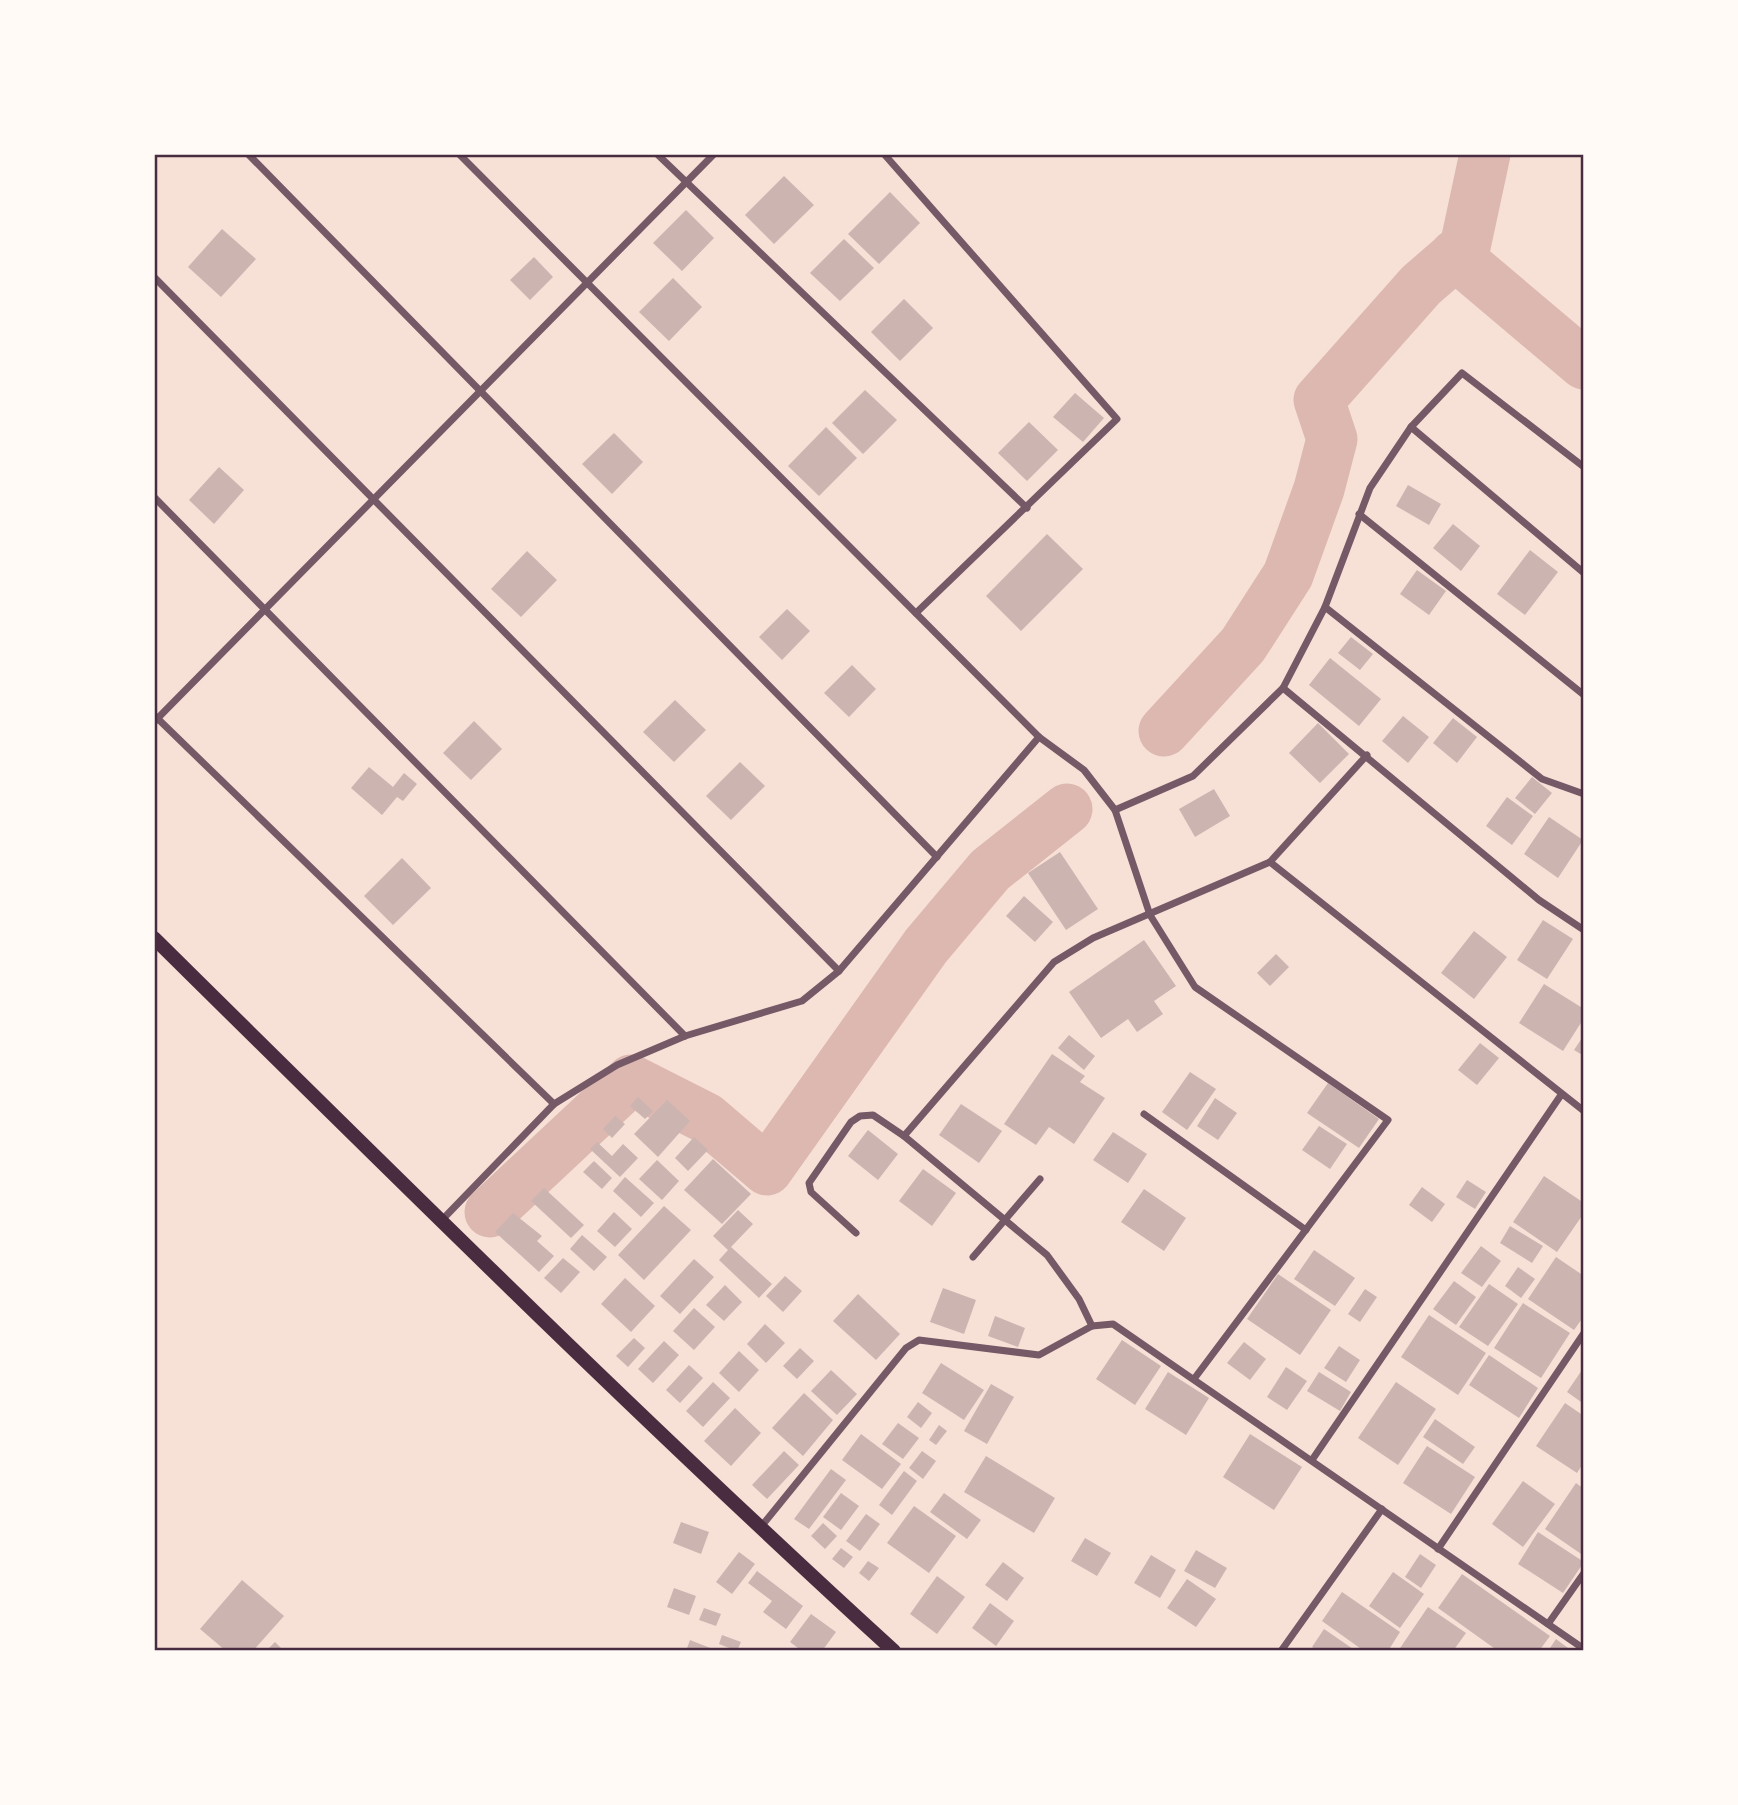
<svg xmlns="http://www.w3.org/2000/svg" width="1738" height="1805" font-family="'Golos Text',sans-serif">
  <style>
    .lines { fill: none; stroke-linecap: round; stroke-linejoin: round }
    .river { stroke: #dcb8b0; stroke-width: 51 }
    .building { fill: #ccb4b1 }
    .minor { stroke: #755966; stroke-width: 7 }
    .secondary { stroke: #4a2c40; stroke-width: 14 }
    .neatline { fill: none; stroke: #4a2c40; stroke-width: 2.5 }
  </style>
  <rect width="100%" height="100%" fill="#f7e1d7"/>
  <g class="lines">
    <g class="river">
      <path d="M1455,255L1584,364"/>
      <path d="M1164,731L1243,645L1288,575L1319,489L1332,439L1319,400L1421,285L1465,247L1485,154"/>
      <path d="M490,1212L631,1080L706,1118L767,1170L926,946L990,870L1067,809"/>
    </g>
  </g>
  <g class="building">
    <path d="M784,176L814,205L774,244L745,215Z"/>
    <path d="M890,192L920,223L879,264L848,234Z"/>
    <path d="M686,210L714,238L682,271L653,243Z"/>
    <path d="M222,229L256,259L221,297L188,267Z"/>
    <path d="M844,239L874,268L840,301L810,273Z"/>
    <path d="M534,257L553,277L530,300L510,280Z"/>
    <path d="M673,278L702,307L669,341L639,312Z"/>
    <path d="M904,299L933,328L900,361L871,332Z"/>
    <path d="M865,390L897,420L863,454L832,423Z"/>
    <path d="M1075,393L1104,418L1083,442L1053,417Z"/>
    <path d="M1029,422L1058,450L1027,481L998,453Z"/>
    <path d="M826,427L857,458L819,496L788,466Z"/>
    <path d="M614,433L643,462L612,494L582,464Z"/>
    <path d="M219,467L244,490L214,524L189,500Z"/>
    <path d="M1408,485L1441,504L1429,525L1396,506Z"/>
    <path d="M1453,524L1480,546L1461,571L1433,548Z"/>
    <path d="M1047,534L1083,569L1021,631L986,596Z"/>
    <path d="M1530,550L1558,572L1525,615L1497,594Z"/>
    <path d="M527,551L557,580L521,617L491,589Z"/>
    <path d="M1417,570L1446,591L1429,615L1400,594Z"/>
    <path d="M787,609L810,631L782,660L759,637Z"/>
    <path d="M1351,637L1373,654L1360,670L1338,653Z"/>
    <path d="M1330,658L1381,699L1359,726L1309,685Z"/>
    <path d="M852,665L876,689L849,717L824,693Z"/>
    <path d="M675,700L706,730L674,762L643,732Z"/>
    <path d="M1403,716L1429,737L1408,763L1382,741Z"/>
    <path d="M1453,718L1477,737L1457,763L1433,743Z"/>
    <path d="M474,721L502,749L471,780L443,753Z"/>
    <path d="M1318,723L1349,754L1320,783L1289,753Z"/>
    <path d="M740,762L765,786L731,820L706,796Z"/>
    <path d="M369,767L393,787L404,773L417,784L403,801L397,797L382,815L351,788Z"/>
    <path d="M1532,777L1552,793L1535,814L1515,798Z"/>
    <path d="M1214,789L1230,816L1195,837L1179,809Z"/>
    <path d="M1507,797L1533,816L1512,845L1486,826Z"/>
    <path d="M1549,817L1583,840L1558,878L1524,854Z"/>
    <path d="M1060,852L1098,909L1066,930L1028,873Z"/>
    <path d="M402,858L431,888L393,925L364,896Z"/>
    <path d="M1024,896L1053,922L1035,942L1006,916Z"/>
    <path d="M1543,920L1573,939L1547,979L1517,960Z"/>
    <path d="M1474,931L1507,957L1474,999L1441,973Z"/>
    <path d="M1144,940L1176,986L1154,1001L1163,1014L1137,1032L1128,1019L1101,1038L1069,992Z"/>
    <path d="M1276,954L1289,967L1270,986L1257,973Z"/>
    <path d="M1544,984L1584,1009V1018L1563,1051L1519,1023Z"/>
    <path d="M1069,1035L1095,1056L1084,1070L1058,1048Z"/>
    <path d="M1584,1035V1056L1574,1050Z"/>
    <path d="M1480,1043L1499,1058L1477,1085L1458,1070Z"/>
    <path d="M1052,1054L1085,1076L1080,1082L1105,1098L1074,1144L1049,1127L1036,1145L1004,1124Z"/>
    <path d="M1190,1072L1216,1089L1187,1130L1162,1112Z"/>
    <path d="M1328,1083L1379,1119L1359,1148L1307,1113Z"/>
    <path d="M638,1097L653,1111L645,1119L630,1106Z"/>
    <path d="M1215,1098L1237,1113L1218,1140L1197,1126Z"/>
    <path d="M667,1100L690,1121L658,1157L634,1134Z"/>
    <path d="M961,1104L1002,1131L979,1163L939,1135Z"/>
    <path d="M615,1116L625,1124L612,1138L603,1129Z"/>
    <path d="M1319,1126L1347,1144L1330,1169L1302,1150Z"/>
    <path d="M868,1130L898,1154L878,1180L848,1156Z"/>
    <path d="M1113,1132L1147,1154L1128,1183L1093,1160Z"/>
    <path d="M694,1137L708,1150L688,1171L675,1158Z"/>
    <path d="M597,1142L612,1156L623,1144L638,1158L620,1177L590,1149Z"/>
    <path d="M713,1159L751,1194L722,1224L684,1190Z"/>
    <path d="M657,1160L679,1181L662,1200L639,1179Z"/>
    <path d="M594,1161L612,1178L602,1189L583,1172Z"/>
    <path d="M923,1169L956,1193L932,1226L899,1201Z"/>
    <path d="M1544,1176L1584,1203V1213L1557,1252L1513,1222Z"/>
    <path d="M625,1177L654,1203L641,1217L613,1191Z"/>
    <path d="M1467,1180L1486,1192L1475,1209L1456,1197Z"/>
    <path d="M1422,1187L1445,1204L1432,1222L1409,1205Z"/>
    <path d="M544,1188L584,1225L571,1238L531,1201Z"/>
    <path d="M1144,1189L1186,1218L1164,1251L1121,1222Z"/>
    <path d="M664,1206L691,1230L644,1280L618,1255Z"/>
    <path d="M738,1210L753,1224L731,1247L772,1284L759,1298L719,1260L728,1250L713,1236Z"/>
    <path d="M614,1212L632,1229L615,1247L597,1231Z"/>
    <path d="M513,1213L542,1236L537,1241L554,1256L539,1272L495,1232Z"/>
    <path d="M1510,1226L1543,1246L1532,1263L1500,1243Z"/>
    <path d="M582,1235L607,1257L594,1271L570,1249Z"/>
    <path d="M1481,1246L1501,1261L1482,1287L1461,1273Z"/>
    <path d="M1314,1250L1355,1278L1335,1306L1294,1279Z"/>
    <path d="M1556,1257L1584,1276V1316L1574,1330L1528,1299Z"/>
    <path d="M563,1258L580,1272L561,1293L544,1278Z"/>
    <path d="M694,1259L714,1277L680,1314L660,1296Z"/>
    <path d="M1518,1267L1535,1279L1521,1298L1505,1286Z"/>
    <path d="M1278,1274L1331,1310L1300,1355L1247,1319Z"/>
    <path d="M785,1276L802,1291L783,1312L766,1296Z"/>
    <path d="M625,1278L655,1306L631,1332L601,1304Z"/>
    <path d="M1454,1281L1476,1297L1456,1325L1433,1309Z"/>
    <path d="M1489,1284L1518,1304L1488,1346L1459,1327Z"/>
    <path d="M725,1285L742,1302L724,1321L706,1305Z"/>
    <path d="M943,1288L976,1300L964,1334L930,1322Z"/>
    <path d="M1365,1289L1377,1297L1360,1322L1348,1314Z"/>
    <path d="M858,1294L900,1334L876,1360L833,1321Z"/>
    <path d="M1523,1303L1570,1333L1541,1378L1494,1348Z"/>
    <path d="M694,1308L715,1327L694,1350L673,1331Z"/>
    <path d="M1429,1315L1486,1353L1458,1395L1401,1357Z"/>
    <path d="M995,1316L1025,1328L1018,1347L988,1336Z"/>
    <path d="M765,1324L785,1343L766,1363L747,1344Z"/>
    <path d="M634,1338L645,1348L628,1367L616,1356Z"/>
    <path d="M1122,1340L1161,1366L1135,1405L1096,1379Z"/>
    <path d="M664,1341L679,1355L653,1383L638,1369Z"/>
    <path d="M1244,1342L1266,1359L1250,1380L1227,1363Z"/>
    <path d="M1339,1346L1360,1360L1346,1382L1324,1368Z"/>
    <path d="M800,1348L814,1361L797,1379L783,1366Z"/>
    <path d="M739,1351L759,1370L739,1392L719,1373Z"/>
    <path d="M1489,1355L1538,1388L1519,1418L1469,1385Z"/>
    <path d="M941,1363L984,1390L964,1420L922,1393Z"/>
    <path d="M689,1365L703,1378L680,1403L666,1390Z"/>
    <path d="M1286,1367L1307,1381L1287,1410L1267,1397Z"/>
    <path d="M1584,1367V1404L1567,1392Z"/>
    <path d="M831,1370L857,1394L837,1415L811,1391Z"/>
    <path d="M1168,1372L1209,1398L1186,1435L1145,1409Z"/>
    <path d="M1319,1372L1351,1392L1340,1411L1307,1391Z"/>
    <path d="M713,1382L730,1398L703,1427L686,1411Z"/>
    <path d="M1396,1382L1436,1409L1398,1465L1358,1438Z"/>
    <path d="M991,1384L1014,1397L987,1444L964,1431Z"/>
    <path d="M804,1393L833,1420L803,1456L772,1428Z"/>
    <path d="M918,1402L932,1413L921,1428L907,1417Z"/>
    <path d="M1565,1403L1584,1416V1462L1577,1473L1536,1446Z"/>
    <path d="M735,1408L761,1433L731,1466L704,1441Z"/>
    <path d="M1435,1419L1475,1447L1463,1464L1423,1437Z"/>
    <path d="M898,1423L919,1438L903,1459L882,1444Z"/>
    <path d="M939,1425L947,1431L936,1445L929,1440Z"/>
    <path d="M861,1434L901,1464L882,1489L842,1460Z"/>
    <path d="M1250,1434L1302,1467L1274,1510L1223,1477Z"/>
    <path d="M1427,1446L1475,1477L1451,1514L1403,1483Z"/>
    <path d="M784,1451L799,1465L767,1499L752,1485Z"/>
    <path d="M922,1451L936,1461L923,1479L909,1468Z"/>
    <path d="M986,1456L1055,1498L1034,1533L964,1492Z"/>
    <path d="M831,1469L846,1480L809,1529L794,1519Z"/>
    <path d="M904,1471L917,1481L892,1515L879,1505Z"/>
    <path d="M1523,1481L1555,1504L1523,1547L1492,1524Z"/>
    <path d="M1576,1483L1584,1489V1556L1545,1529Z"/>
    <path d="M841,1493L859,1506L841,1530L823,1517Z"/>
    <path d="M944,1493L981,1520L967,1539L930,1512Z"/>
    <path d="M914,1506L956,1536L929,1573L887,1543Z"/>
    <path d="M866,1514L880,1524L860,1551L846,1541Z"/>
    <path d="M681,1522L709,1532L701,1554L673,1543Z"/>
    <path d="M823,1523L837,1536L825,1549L811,1536Z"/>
    <path d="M1538,1532L1584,1562L1563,1593L1518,1564Z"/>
    <path d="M1085,1538L1111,1553L1097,1576L1071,1561Z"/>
    <path d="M841,1548L853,1557L844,1568L832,1559Z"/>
    <path d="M1196,1550L1227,1568L1215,1588L1184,1571Z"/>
    <path d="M739,1552L755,1564L732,1594L716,1582Z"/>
    <path d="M1420,1554L1436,1565L1421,1588L1405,1577Z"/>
    <path d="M1151,1555L1176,1570L1160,1598L1134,1583Z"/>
    <path d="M868,1561L879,1568L869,1581L859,1573Z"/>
    <path d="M1003,1562L1024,1578L1007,1601L985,1585Z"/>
    <path d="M757,1571L803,1606L786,1629L763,1612L772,1601L748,1583Z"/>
    <path d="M1393,1572L1424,1594L1400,1628L1369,1606Z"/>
    <path d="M1462,1574L1550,1636L1539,1651H1498L1438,1608Z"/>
    <path d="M937,1576L965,1597L937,1634L910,1614Z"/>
    <path d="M1187,1579L1216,1599L1196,1627L1167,1608Z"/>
    <path d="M242,1580L284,1616L253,1651H226L200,1629Z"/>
    <path d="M674,1588L696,1596L689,1615L667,1607Z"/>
    <path d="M1342,1592L1400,1632L1388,1651H1364L1322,1621Z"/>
    <path d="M990,1603L1014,1621L996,1646L972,1628Z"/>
    <path d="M1428,1607L1466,1633L1453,1651H1398Z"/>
    <path d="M704,1608L721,1614L716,1626L699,1620Z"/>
    <path d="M811,1614L836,1632L822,1651H802L790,1642Z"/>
    <path d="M1324,1629L1356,1651H1317L1312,1647Z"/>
    <path d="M722,1635L741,1642L737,1651L719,1644Z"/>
    <path d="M1556,1639L1572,1651H1548Z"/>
    <path d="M690,1640L718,1651H686Z"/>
    <path d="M275,1642L284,1651H266Z"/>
  </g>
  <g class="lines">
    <g class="minor">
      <path d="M248,154L937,857"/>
      <path d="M459,154L1039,737L1084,770L1115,810L1150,915L1195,987L1388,1120L1194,1379"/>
      <path d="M657,154L1027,508"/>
      <path d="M884,154L1117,419L916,613"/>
      <path d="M154,277L839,971"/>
      <path d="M1411,427L1584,573"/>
      <path d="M154,497L685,1036"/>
      <path d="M1359,514L1584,695"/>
      <path d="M1325,607L1542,779L1584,794"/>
      <path d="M1283,688L1539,900L1584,930"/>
      <path d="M154,715L554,1104"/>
      <path d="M154,722L714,154"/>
      <path d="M1115,810L1193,776L1283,688L1325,607L1370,488L1411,427L1462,373L1584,467"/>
      <path d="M1270,862L1584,1111"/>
      <path d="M1144,1114L1306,1230"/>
      <path d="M904,1136L1054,962L1093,938L1270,862L1367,755"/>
      <path d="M441,1221L554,1104L617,1065L685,1036L802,1001L839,971L1039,737"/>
      <path d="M856,1233L811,1192L809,1183L851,1122L860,1116L873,1115L904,1136L1047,1255L1079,1299L1092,1326"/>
      <path d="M973,1257L1040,1179"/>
      <path d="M1312,1460L1561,1095"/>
      <path d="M760,1528L906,1348L919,1340L1039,1355L1092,1326L1113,1324L1584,1649"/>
      <path d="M1438,1549L1584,1333"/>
      <path d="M1548,1624L1584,1573"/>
      <path d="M1281,1651L1382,1509"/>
    </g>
    <path class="secondary" d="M154,938C398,1179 641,1420 894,1651"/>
  </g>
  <rect width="1738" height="1805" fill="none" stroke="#fffaf5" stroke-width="312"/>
  <rect x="156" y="156" width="1426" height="1493" class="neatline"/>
</svg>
